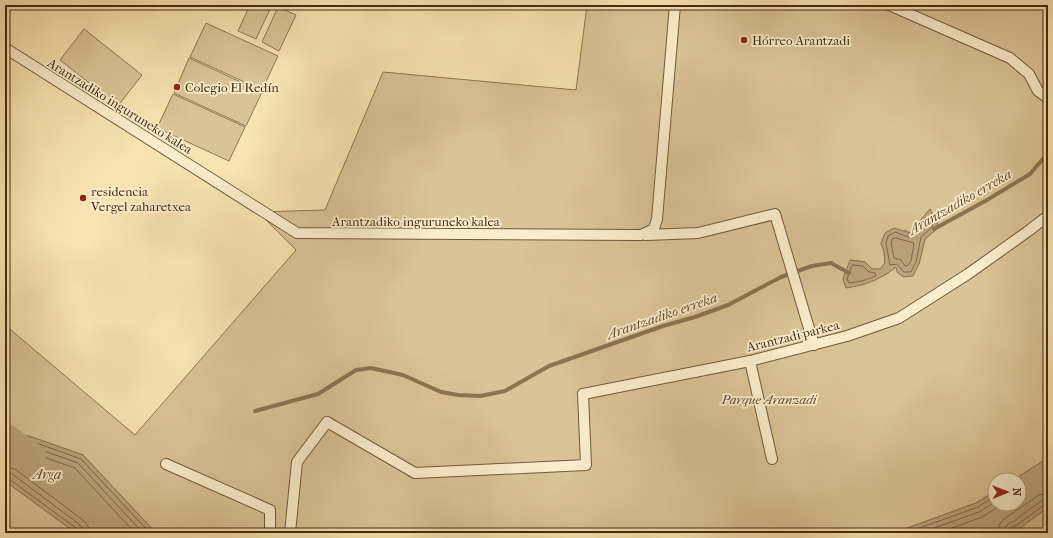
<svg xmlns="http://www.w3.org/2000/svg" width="1053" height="538" font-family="'IM FELL French Canon',serif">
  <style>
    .green { fill: #dac396; stroke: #907655; fill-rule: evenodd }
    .water { fill: #bca47c; stroke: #8d7352 }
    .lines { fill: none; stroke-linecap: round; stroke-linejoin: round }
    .shore { stroke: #826648; stroke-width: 1 }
    .stream { stroke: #8d7352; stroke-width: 4 }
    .river { stroke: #bca47c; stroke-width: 23 }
    .street-casing { stroke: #73583b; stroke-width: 12 }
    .street { stroke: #faedcc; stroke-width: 10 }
    .poi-dot { fill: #8f2418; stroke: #faedcc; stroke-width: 1.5 }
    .labels { text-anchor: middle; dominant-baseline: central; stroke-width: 3.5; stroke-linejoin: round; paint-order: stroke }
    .poi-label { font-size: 13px; fill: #472914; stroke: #faedcc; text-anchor: start }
    .street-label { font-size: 13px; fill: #472914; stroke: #faedcc }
    .park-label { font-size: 13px; font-style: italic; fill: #64482e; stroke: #faedcc }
    .water-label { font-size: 14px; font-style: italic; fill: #6a4e33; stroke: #faedcc }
  </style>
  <rect width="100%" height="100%" fill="#f8e3b1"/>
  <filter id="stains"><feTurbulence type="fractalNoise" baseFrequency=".005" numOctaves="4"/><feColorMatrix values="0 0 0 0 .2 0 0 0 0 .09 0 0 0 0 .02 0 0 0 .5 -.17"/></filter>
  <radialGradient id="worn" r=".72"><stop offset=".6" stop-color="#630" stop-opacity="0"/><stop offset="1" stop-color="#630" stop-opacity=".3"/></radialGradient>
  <g class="green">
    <path d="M250,5H272L256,39L238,31Z"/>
    <path d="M587,5H1048V458L1013,480H995V491L976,503L894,533H156L83,455L29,436L5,437V325L135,435L296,250L258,212L325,210L383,72L576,90ZM930,209L939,227L925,239L919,264L896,267L885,275L850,260L865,262L871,269H880L885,264L884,251L881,243L905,230L910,233Z"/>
    <path d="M278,7L296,15L279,51L262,42Z"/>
    <path d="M206,23L278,56L262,90L190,57Z"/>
    <path d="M84,29L142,75L118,106L60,60Z"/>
    <path d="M189,58L262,92L246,126L174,93Z"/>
    <path d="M173,94L245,127L229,161L157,128Z"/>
    <path d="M5,481L76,533H18L5,527Z"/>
    <path d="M1048,507V533H1009L1019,529Z"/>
  </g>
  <g class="water">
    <path d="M930,209L939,227L925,239L919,264L913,276L903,277L897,272L896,267C879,280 867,285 846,288L843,279L850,260L865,262L872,269H880L885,263L884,251L881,243L885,233L894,228L910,233Z"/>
    <path d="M29,436L83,455L156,533H76L5,481V437Z"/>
    <path d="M1048,458V507L1019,529L1009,533H894L976,503L995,492V504H1019V480H1013Z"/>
  </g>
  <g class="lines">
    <g class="shore">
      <path d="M928,217L930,218L933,226L921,237L916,262L911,272H904L897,264L890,265L886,243L888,236L895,232L909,237L912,236Z"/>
      <path d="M896,238L914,243L911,261L907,266H905L901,260L894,258L891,243L892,239Z"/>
      <path d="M853,265L863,266L869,272L875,273L876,276L862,281L849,283L847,279L851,268Z"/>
      <path d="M5,441L28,440L81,459L150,533"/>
      <path d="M5,446L27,445L78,463L143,533"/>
      <path d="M5,452L26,451L75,468L135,533"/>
      <path d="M5,467L15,469L83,520L88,526L89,533"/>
      <path d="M5,473L12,474L79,524L82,528L83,533"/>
      <path d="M5,478L9,479L76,528L78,533"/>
      <path d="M906,533L978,507L995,496"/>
      <path d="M920,533L979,512L995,502"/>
      <path d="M938,533L982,517L1003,504"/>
      <path d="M998,533L999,525L1004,519L1039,495L1048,493"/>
      <path d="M1004,533L1005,528L1008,524L1014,521L1041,501L1048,499"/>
      <path d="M1009,533L1011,528L1017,525L1044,505L1048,504"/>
    </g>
    <g class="stream">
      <path d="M934,229L987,200L1030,174L1048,153"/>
      <path d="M255,411L318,394L356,370L371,368L403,375L441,392L458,395L480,396L505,391L549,366L663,326L695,317L728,305L781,277L812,266L831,263L849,273"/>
    </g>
    <path class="river" d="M5,434L34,455"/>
    <defs>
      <g id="street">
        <path d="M889,5L1010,58L1029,74L1038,91L1048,98"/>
        <path d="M5,48L297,233L641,235L654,229L657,219L675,5"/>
        <path d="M646,235L698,233L775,214L814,345"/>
        <path d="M750,361L772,459"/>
        <path d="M166,464L270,510V533"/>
        <path d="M290,533L297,462L327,422L415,473L586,465L583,394L750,361L847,336L899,318L968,274L1027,232L1048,216"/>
      </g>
    </defs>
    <use href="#street" class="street-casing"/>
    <use href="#street" class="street"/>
  </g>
  <g class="poi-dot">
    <circle cx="744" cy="40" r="4"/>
    <circle cx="177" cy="87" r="4"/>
    <circle cx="83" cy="198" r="4"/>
  </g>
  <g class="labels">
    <g class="poi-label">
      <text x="752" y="40">Hórreo Arantzadi</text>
      <text x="185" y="87">Colegio El Redín</text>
      <text x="91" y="191">residencia<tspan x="91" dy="15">Vergel zaharetxea</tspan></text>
    </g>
    <g class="street-label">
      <text transform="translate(120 106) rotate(32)">Arantzadiko inguruneko kalea</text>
      <text x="416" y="221">Arantzadiko inguruneko kalea</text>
      <text transform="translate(793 336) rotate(-14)">Arantzadi parkea</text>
    </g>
    <g class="park-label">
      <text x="769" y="399">Parque Aranzadi</text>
    </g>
    <g class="water-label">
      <text transform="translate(960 202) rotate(-30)">Arantzadiko erreka</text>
      <text transform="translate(662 316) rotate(-19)">Arantzadiko erreka</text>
      <text x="47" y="474">Arga</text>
    </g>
  </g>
  <rect width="1053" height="538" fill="none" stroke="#f8e3b1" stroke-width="20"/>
  <rect x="6" y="6" width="1041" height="526" fill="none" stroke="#472914" stroke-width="2"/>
  <rect x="10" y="10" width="1033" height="518" fill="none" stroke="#472914"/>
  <g transform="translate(1007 492) rotate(89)"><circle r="19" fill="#faedcc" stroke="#b29f82"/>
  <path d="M0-3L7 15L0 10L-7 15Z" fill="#8f2418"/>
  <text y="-6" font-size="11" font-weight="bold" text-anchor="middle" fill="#472914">N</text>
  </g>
  <rect width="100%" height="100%" filter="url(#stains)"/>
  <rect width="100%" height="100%" fill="url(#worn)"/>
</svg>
